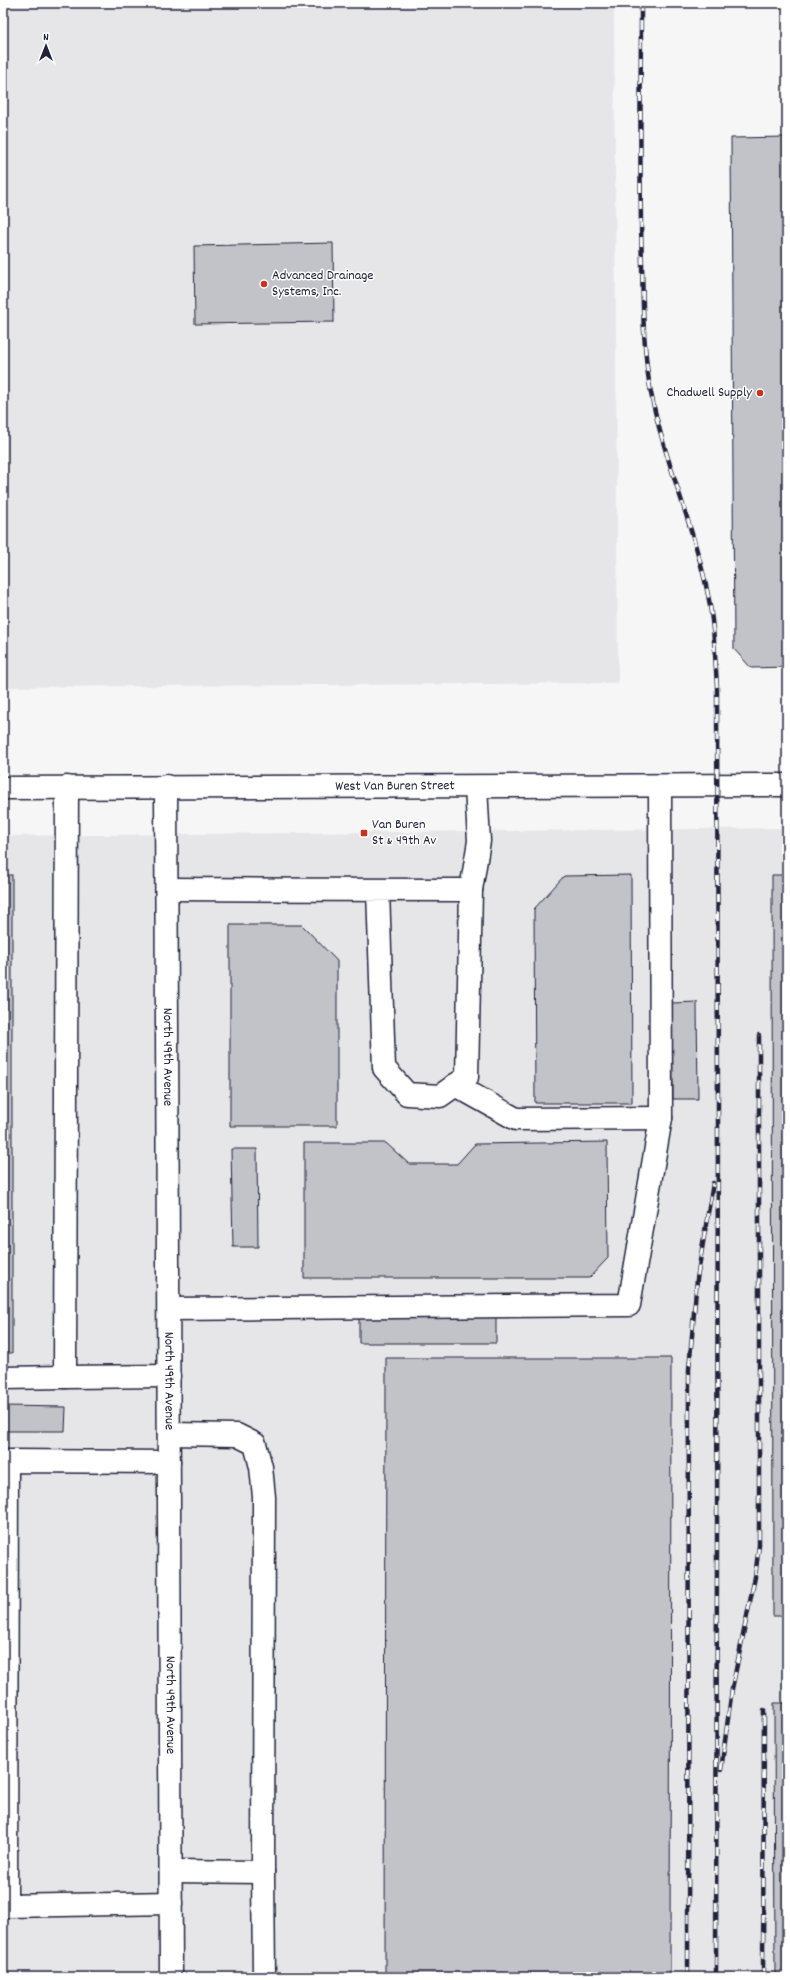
<svg xmlns="http://www.w3.org/2000/svg" width="790" height="1980" font-family="Dekko,sans-serif">
  <style>
    .built { fill: #e6e6e9 }
    .building { fill: #c2c2c9; stroke: #22223b }
    .lines { fill: none; stroke-linecap: round; stroke-linejoin: round }
    .minor-casing { stroke: #22223b; stroke-width: 25 }
    .major-casing { stroke: #22223b; stroke-width: 25 }
    .minor { stroke: #fff; stroke-width: 22 }
    .major { stroke: #fff; stroke-width: 22 }
    .rail-casing { stroke: #22223b; stroke-width: 4.5 }
    .rail { stroke: #fff; stroke-width: 3; stroke-dasharray: 9; stroke-linecap: butt }
    .poi-dot { fill: #c8321e; stroke: #fff; stroke-width: 1.5 }
    .labels { text-anchor: middle; dominant-baseline: central; stroke-width: 3; stroke-linejoin: round; paint-order: stroke }
    .poi-label { font-size: 14px; fill: #22223b; stroke: #fff; text-anchor: start }
    .street-label { font-size: 14px; fill: #22223b; stroke: #fff }
  </style>
  <rect width="100%" height="100%" fill="#f6f6f7"/>
  <filter id="ink" filterUnits="userSpaceOnUse"><feTurbulence type="fractalNoise" baseFrequency=".025" numOctaves="2"/><feDisplacementMap in="SourceGraphic" scale="8" xChannelSelector="R" yChannelSelector="G"/><feConvolveMatrix kernelMatrix="1 2 1 2 8 2 1 2 1" color-interpolation-filters="sRGB"/></filter>
  <g filter="url(#ink)">
    <g class="built">
      <path d="M3,3H614L618,683L3,687Z"/>
      <path d="M787,828V1977H3V836Z"/>
    </g>
    <g class="building">
      <path d="M787,137V667L751,668L734,649L731,138Z"/>
      <path d="M333,243L334,322L195,324L194,246Z"/>
      <rect x="3" y="875" width="9" height="478"/>
      <path d="M631,875L632,1103H535L534,909L564,876Z"/>
      <path d="M772,875H787V1616H773Z"/>
      <path d="M230,925H302L337,961V1126H230Z"/>
      <path d="M697,1002L698,1099H673L672,1003Z"/>
      <path d="M607,1142L608,1258L589,1278H304V1143H386L409,1164H457L475,1144Z"/>
      <path d="M231,1149H257L258,1247H233Z"/>
      <path d="M496,1317V1343H359V1318Z"/>
      <path d="M386,1358H671L670,1977H385Z"/>
      <path d="M3,1406L66,1407L65,1431H3Z"/>
      <path d="M774,1703H787V1977H775Z"/>
    </g>
    <g class="lines">
      <defs>
        <g id="minor">
          <path id="s1" d="M166,786L171,1977"/>
          <path d="M67,787L65,1377L169,1376"/>
          <path d="M167,889C268,890 370,890 471,890L467,1077L440,1096L407,1094L384,1068L378,890"/>
          <path d="M471,890L479,841L476,787"/>
          <path d="M455,1085L516,1119L661,1118"/>
          <path d="M169,1309L629,1305L661,1118L660,786"/>
          <path d="M3,1378L65,1377"/>
          <path d="M169,1434L237,1435L255,1444L261,1467L264,1497L263,1872L264,1977"/>
          <path d="M169,1462L7,1461L6,1906L171,1903"/>
          <path d="M171,1871L263,1872"/>
        </g>
        <g id="major">
          <path id="s2" d="M3,788L787,785"/>
        </g>
      </defs>
      <use href="#minor" class="minor-casing"/>
      <use href="#major" class="major-casing"/>
      <use href="#minor" class="minor"/>
      <use href="#major" class="major"/>
      <defs>
        <g id="rail">
          <path d="M641,3C641,90 639,177 642,264C643,307 643,351 651,393C664,460 693,523 707,590C714,622 715,655 717,687L718,1113L716,1977"/>
          <path d="M721,1770L732,1689L755,1577L759,1545V1035"/>
          <path d="M688,1977L689,1369L697,1279L713,1183"/>
          <path d="M763,1977L764,1710"/>
        </g>
      </defs>
      <use href="#rail" class="rail-casing"/>
      <use href="#rail" class="rail"/>
    </g>
  </g>
  <g class="poi-dot">
    <circle cx="264" cy="284" r="4"/>
    <circle cx="760" cy="393" r="4"/>
    <rect x="360" y="829" width="8" height="8" rx="2"/>
  </g>
  <g class="labels">
    <g class="poi-label">
      <text x="272" y="276">Advanced Drainage<tspan x="272" dy="16">Systems, Inc.</tspan></text>
      <text x="752" y="393" text-anchor="end">Chadwell Supply</text>
      <text x="372" y="825">Van Buren<tspan x="372" dy="16">St &amp; 49th Av</tspan></text>
    </g>
    <g class="street-label">
      <text stroke="none"><textPath href="#s2" startOffset="392">West Van Buren Street</textPath></text>
      <text stroke="none"><textPath href="#s1" startOffset="271">North 49th Avenue</textPath></text>
      <text stroke="none"><textPath href="#s1" startOffset="595">North 49th Avenue</textPath></text>
      <text stroke="none"><textPath href="#s1" startOffset="919">North 49th Avenue</textPath></text>
    </g>
  </g>
  <rect width="790" height="1980" fill="none" stroke="#fff" stroke-width="16"/>
  <rect x="8" y="8" width="774" height="1964" fill="none" stroke="#22223b" stroke-width="1.5" filter="url(#ink)"/>
  <g transform="translate(46 46)" stroke="#ffffff" stroke-width="3" paint-order="stroke">
  <path d="M0-3L7 15L0 10L-7 15Z" fill="#22223b"/>
  <text y="-6" font-size="11" font-weight="bold" text-anchor="middle" fill="#22223b">N</text>
  </g>
</svg>
